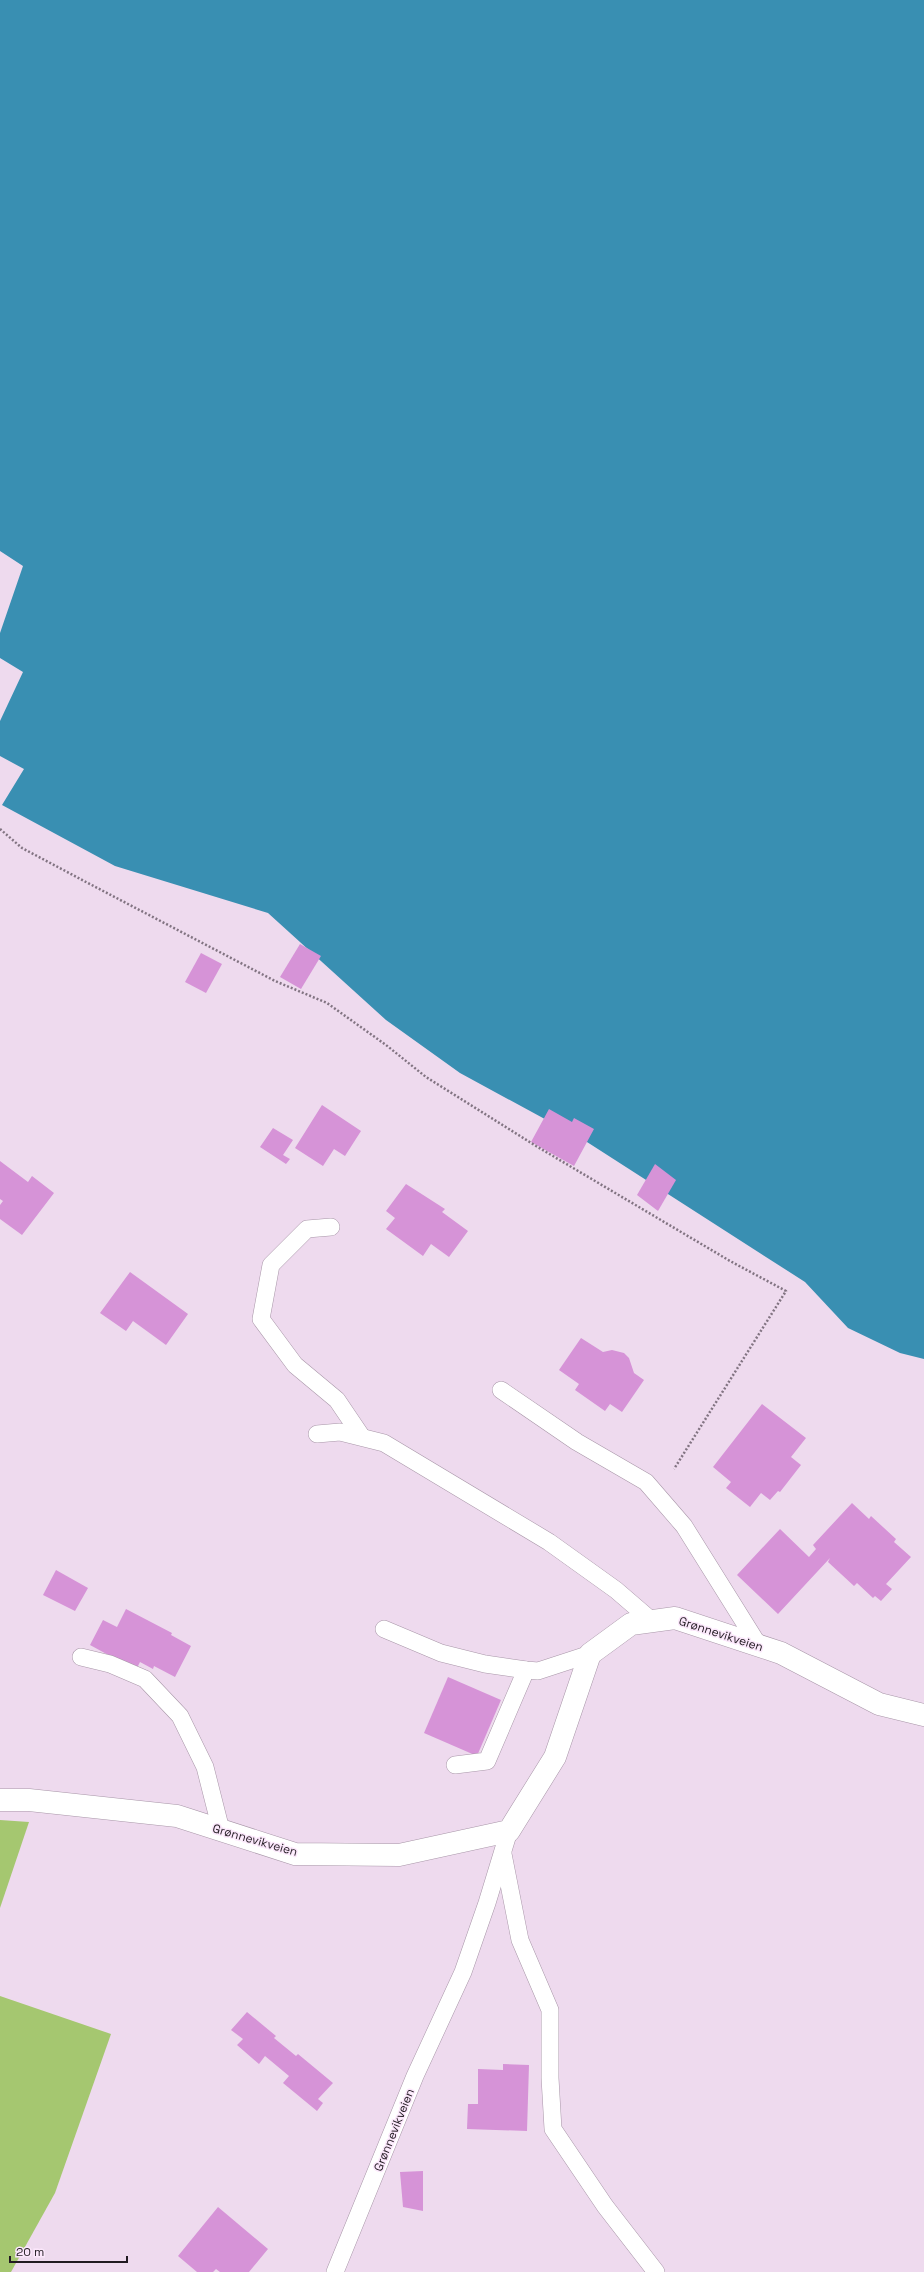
<svg xmlns="http://www.w3.org/2000/svg" width="924" height="2272" font-family="'Space Grotesk',sans-serif">
  <style>
    .green { fill: #a5c770 }
    .water { fill: #398fb2 }
    .building { fill: #d693d7 }
    .lines { fill: none; stroke-linecap: round; stroke-linejoin: round }
    .lane-casing { stroke: #a896a8; stroke-width: 18 }
    .street-casing { stroke: #a896a8; stroke-width: 23 }
    .path { stroke: #827482; stroke-width: 2.5; stroke-dasharray: 2 2; stroke-linecap: butt }
    .lane { stroke: #fff; stroke-width: 17 }
    .street { stroke: #fff; stroke-width: 22 }
    .labels { text-anchor: middle; dominant-baseline: central; stroke-width: 3; stroke-linejoin: round; paint-order: stroke }
    .street-label { font-size: 12px; fill: #211a21; stroke: #fbe7fb }
  </style>
  <rect width="100%" height="100%" fill="#eedaee"/>
  <g class="green">
    <path d="M0,1820L29,1822L0,1908Z"/>
    <path d="M0,1996L111,2034L55,2193L11,2272H0Z"/>
  </g>
  <path class="water" d="M0,0H924V1359L900,1353L848,1328L805,1282L587,1142L460,1073L386,1020L268,913L115,866L2,805L24,769L0,756V721L23,672L0,658V633L23,566L0,551Z"/>
  <g class="building">
    <path d="M300,944L321,956L301,989L280,977Z"/>
    <path d="M201,953L222,964L206,993L185,982Z"/>
    <path d="M322,1105L361,1131L345,1156L334,1149L323,1166L295,1148Z"/>
    <path d="M549,1109L572,1122L574,1118L594,1129L574,1166L531,1142Z"/>
    <path d="M273,1128L293,1140L283,1155L290,1159L286,1164L260,1147Z"/>
    <path d="M0,1161L28,1182L32,1176L54,1193L22,1235L0,1219V1205L3,1201L0,1199Z"/>
    <path d="M655,1164L676,1180L658,1211L637,1195Z"/>
    <path d="M406,1184L445,1209L442,1212L468,1231L449,1257L431,1244L423,1256L386,1229L395,1218L386,1211Z"/>
    <path d="M130,1272L188,1314L166,1345L133,1321L126,1331L100,1313Z"/>
    <path d="M581,1338L603,1352L612,1350L624,1353L629,1358L634,1373L644,1380L622,1412L610,1404L605,1411L575,1390L579,1384L559,1370Z"/>
    <path d="M762,1404L806,1438L791,1457L801,1465L780,1492L778,1491L770,1500L761,1493L750,1507L726,1488L731,1482L713,1467Z"/>
    <path d="M852,1503L869,1519L871,1516L896,1539L894,1542L911,1557L886,1584L892,1589L881,1601L875,1596L873,1598L857,1583L854,1586L828,1562L830,1558L778,1614L737,1575L780,1529L809,1557L816,1549L813,1545Z"/>
    <path d="M56,1570L88,1588L75,1611L43,1595Z"/>
    <path d="M126,1609L172,1633L171,1635L191,1646L175,1677L154,1666L153,1669L140,1662L136,1670L90,1645L103,1620L117,1627Z"/>
    <path d="M448,1677L501,1700L477,1756L424,1733Z"/>
    <path d="M247,2012L276,2036L274,2038L296,2056L298,2054L333,2083L318,2099L323,2103L317,2111L283,2083L289,2076L265,2056L259,2064L237,2045L243,2039L231,2030Z"/>
    <path d="M503,2064L529,2065L527,2131L467,2129L468,2104H478V2069L503,2070Z"/>
    <path d="M423,2171V2211L403,2207L400,2172Z"/>
    <path d="M218,2207L268,2249L249,2272H220L216,2269L213,2272H197L178,2256Z"/>
  </g>
  <g class="lines">
    <defs>
      <g id="lane">
        <path d="M331,1227L307,1229L271,1265L261,1319L295,1365L337,1400L362,1437"/>
        <path d="M501,1390L577,1442L646,1482L684,1526L759,1646"/>
        <path d="M317,1434L340,1432L384,1443L549,1542L616,1590L652,1621"/>
        <path d="M384,1629L441,1653L485,1664L526,1670L538,1671L590,1654"/>
        <path d="M81,1657L110,1664L145,1679L180,1716L205,1767L221,1830"/>
        <path d="M455,1765L487,1761L526,1670"/>
        <path d="M503,1854L520,1940L550,2010V2078L553,2129L605,2206L656,2272"/>
        <path d="M335,2272L415,2076L463,1972L487,1903L509,1831"/>
      </g>
      <path id="street" d="M0,1800H29L177,1816L295,1854L399,1855L509,1831L555,1757L590,1654L631,1624L675,1618L781,1653L879,1704L924,1715"/>
    </defs>
    <use href="#lane" class="lane-casing"/>
    <use href="#street" class="street-casing"/>
    <path class="path" d="M0,829L22,848L86,882L275,981L327,1003L386,1045L426,1077L536,1146L730,1261L786,1291L674,1469"/>
    <use href="#lane" class="lane"/>
    <use href="#street" class="street"/>
  </g>
  <g class="labels">
    <g class="street-label">
      <text transform="translate(721 1634) rotate(18)">Grønnevikveien</text>
      <text transform="translate(255 1840) rotate(16)">Grønnevikveien</text>
      <text transform="translate(394 2130) rotate(-68)">Grønnevikveien</text>
    </g>
  </g>
  <path d="M10 2256v6h117v-6" fill="none" stroke="#211a21" stroke-width="2"/>
  <text x="16" y="2256" font-size="12" fill="#211a21" stroke="#fbe7fb" stroke-width="3" paint-order="stroke">20 m</text>
</svg>
